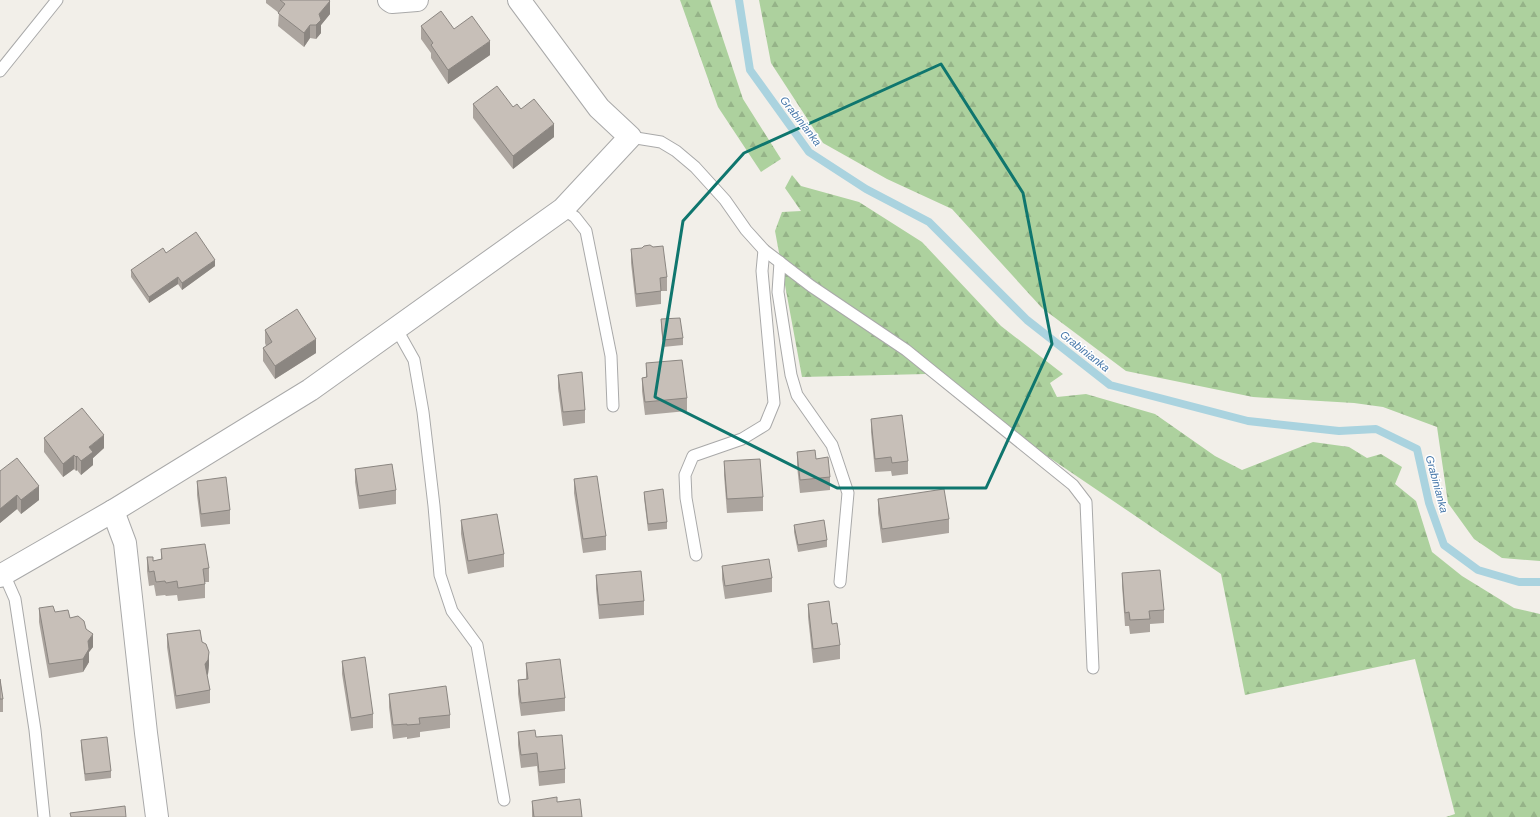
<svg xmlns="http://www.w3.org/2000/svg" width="1540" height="817" font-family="Helvetica,sans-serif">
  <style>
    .forest { fill: url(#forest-firs) }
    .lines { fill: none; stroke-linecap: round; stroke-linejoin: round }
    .stream { stroke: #aad3df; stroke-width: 8 }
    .service-casing { stroke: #a9a9a9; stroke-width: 13 }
    .minor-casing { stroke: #a9a9a9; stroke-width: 24 }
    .service { stroke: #fff; stroke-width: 11 }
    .minor { stroke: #fff; stroke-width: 22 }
    .wall { fill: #aba49e }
    .shaded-wall { fill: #8b8681 }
    .building { fill: #c7bfb8; stroke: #8b8681 }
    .marked { fill: none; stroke: #0f766e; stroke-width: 3; stroke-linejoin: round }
    .labels { text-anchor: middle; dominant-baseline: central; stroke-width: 3; stroke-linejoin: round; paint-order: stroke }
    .water-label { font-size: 11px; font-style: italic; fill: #4a7aab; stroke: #fff }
  </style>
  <defs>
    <pattern id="forest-firs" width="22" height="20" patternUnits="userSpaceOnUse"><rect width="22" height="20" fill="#add19e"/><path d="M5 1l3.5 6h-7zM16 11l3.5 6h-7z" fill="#95b388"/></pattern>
  </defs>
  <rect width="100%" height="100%" fill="#f2efe9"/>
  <g class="forest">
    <path d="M680,0H710L743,99L781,159L761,172L718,107Z"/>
    <path d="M759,0H1540V561L1502,558L1474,539L1448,503L1437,427L1383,407L1354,403L1253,397L1126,371L1042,308L952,209L887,179L823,143L771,63Z"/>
    <path d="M792,175L801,186L859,202L922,242L1001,326L1063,374L1050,383L1057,397L1086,394L1155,414L1215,456L1242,470L1313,442L1349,447L1367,458L1381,454L1402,467L1395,484L1416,501L1432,552L1462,576L1514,608L1540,614V817H1446L1455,814L1415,659L1245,695L1221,574L926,374L802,377L775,231L782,212L801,211L785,188Z"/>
  </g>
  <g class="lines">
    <path class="stream" d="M739,0L750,70L809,152L866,189L929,222L1027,320L1110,385L1248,421L1339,431L1376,429L1417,449L1429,503L1444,545L1478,570L1519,582H1540"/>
    <defs>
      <g id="service">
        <path d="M0,71L57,0"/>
        <path d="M630,137L661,142L676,151L695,167L725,200L746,230L764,250L811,286L906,350L1073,485L1086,502L1093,668"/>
        <path d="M563,209L575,217L586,231L611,356L613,406"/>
        <path d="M780,262L778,292L791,375L797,395L832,445L848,493L840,582"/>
        <path d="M396,328L414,360L423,412L434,506L440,575L452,611L477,645L504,800"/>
        <path d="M696,555L686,498L685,475L693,456L742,439L765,425L774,403L762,271L764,250"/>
        <path d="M4,574L15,599L35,730L44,817"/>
      </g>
      <g id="minor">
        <path d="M389,0L392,2L417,0"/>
        <path d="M113,511L125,543L146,733L157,817"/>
        <path d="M0,576L113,511L310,390L563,209L630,137L599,108L519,0"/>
      </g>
    </defs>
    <use href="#service" class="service-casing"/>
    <use href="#minor" class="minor-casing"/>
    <use href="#service" class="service"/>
    <use href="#minor" class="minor"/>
  </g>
  <g class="wall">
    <path d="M266,0H329L330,14L321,25V33L316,39L310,38L304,47L278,26L279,13L266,3Z"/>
    <path d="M421,26L454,29L490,55L448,84L431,58V53L421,39Z"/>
    <path d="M473,104L513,107L521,109L554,137L513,169L473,118Z"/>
    <path d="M631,249L667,277V291H661V304L636,307L631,263Z"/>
    <path d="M166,253L215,266L182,290L178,284L149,303L131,277V270Z"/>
    <path d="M661,319L683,338V345L663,347L661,326Z"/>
    <path d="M265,330L316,353L275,379L263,361V348L266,346L265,343Z"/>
    <path d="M646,363L687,398V411L645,415L642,391V378L646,377Z"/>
    <path d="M558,375L585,410V423L563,426L558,388Z"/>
    <path d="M871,419L908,461V474L892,476L891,471L875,472L871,432Z"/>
    <path d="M44,438L104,448L93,458V465L81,475L77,470L76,471L74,469L63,477L44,452Z"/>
    <path d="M797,452L816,459L830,477V490L800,493L797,466Z"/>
    <path d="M724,461L763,497V511L727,513L724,475Z"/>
    <path d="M355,469L396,490V504L359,509L355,482Z"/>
    <path d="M0,471L39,500L21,514L17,509L0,523Z"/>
    <path d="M574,479L606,536V550L583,553L574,493Z"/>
    <path d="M197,481L230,510V524L201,527L197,495Z"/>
    <path d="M644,492L667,522V529L648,531L644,498Z"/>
    <path d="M878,499L949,519V533L882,543L878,513Z"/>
    <path d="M461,520L504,554V567L468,574L461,534Z"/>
    <path d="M794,525L827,540V547L798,552L794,532Z"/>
    <path d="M161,549L209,568V582H205V598L178,601L177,595L166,596L165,595L156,596L154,585L149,586L147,571V557L153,561L161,559Z"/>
    <path d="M722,566L772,578V592L725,599L722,579Z"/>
    <path d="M1122,573L1164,610V623L1150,624V632L1130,634L1129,626H1125L1122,586Z"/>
    <path d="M596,575L644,601V615L599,619L596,589Z"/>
    <path d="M808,604L832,624L840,645V659L813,663L808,617Z"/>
    <path d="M39,608L55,612L70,618L86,629L93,647L89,652V662L83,672L49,678L39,622Z"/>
    <path d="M167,634L202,642L209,665L208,674L207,675L210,690V703L176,709L167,647Z"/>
    <path d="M342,661L373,714V728L351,731L342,674Z"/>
    <path d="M526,663L565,698V711L521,716L518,694V680L526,679Z"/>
    <path d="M0,679L3,699V712H0Z"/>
    <path d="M389,694L450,715V728L420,732V737L407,739V737L393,739L389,707Z"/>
    <path d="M518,732L536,737L565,769V783L539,786L537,766L521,768L518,745Z"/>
    <path d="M81,740L111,771V778L85,781L81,747Z"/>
    <path d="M532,801L557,802L582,817H532Z"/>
  </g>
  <g class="shaded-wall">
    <path d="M330,1V14L321,25V33L316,39V25L319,14Z"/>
    <path d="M310,25V38L304,47V33Z"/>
    <path d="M490,41V55L448,84V70Z"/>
    <path d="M554,124V137L513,169V156Z"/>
    <path d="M215,260V266L182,290V283Z"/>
    <path d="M178,277V284L149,303V297Z"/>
    <path d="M316,339V353L275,379V366Z"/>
    <path d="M104,435V448L93,458V465L81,475V461L89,447Z"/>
    <path d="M74,455V469L63,477V464Z"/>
    <path d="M77,456V470L76,471V457Z"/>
    <path d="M39,486V500L21,514V500Z"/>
    <path d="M17,495V509L0,523V509Z"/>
    <path d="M93,634V647L89,652V662L83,672V659L88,641Z"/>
    <path d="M209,652V665L208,674L205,678V664Z"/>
  </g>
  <g class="building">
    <path d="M280,0H329L330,1L319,14L321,20L316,25H310L304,33L278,13L285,4Z"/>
    <path d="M441,11L454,29L472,16L490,41L448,70L431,45L433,43L421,26Z"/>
    <path d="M497,86L513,107L517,104L521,109L534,99L554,124L513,156L473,104Z"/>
    <path d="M196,232L215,260L182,283L178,277L149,297L131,270L163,248L166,253Z"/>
    <path d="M650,245L653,247L663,246L667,277L660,278L661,291L636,294L631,249L642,248L644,246Z"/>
    <path d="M297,309L316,339L275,366L263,348L272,342L265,330Z"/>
    <path d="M680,318L683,338L663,340L661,319Z"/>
    <path d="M682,360L687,398L645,402L642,378L647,377L646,363Z"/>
    <path d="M582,372L585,410L563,412L558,375Z"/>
    <path d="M82,408L104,435L89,447L93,452L81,461L77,456L76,457L74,455L63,464L44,438Z"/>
    <path d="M902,415L908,461L892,463L891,457L875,459L871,419Z"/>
    <path d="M815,450L816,459L828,457L830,477L800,480L797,452Z"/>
    <path d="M17,458L39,486L21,500L17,495L0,509V471Z"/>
    <path d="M760,459L763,497L727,499L724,461Z"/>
    <path d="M392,464L396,490L359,496L355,469Z"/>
    <path d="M597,476L606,536L583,539L574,479Z"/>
    <path d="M226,477L230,510L201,514L197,481Z"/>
    <path d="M663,489L667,522L648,524L644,492Z"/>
    <path d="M944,489L949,519L882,529L878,499Z"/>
    <path d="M497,514L504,554L468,561L461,520Z"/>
    <path d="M824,520L827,540L798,545L794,525Z"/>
    <path d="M205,544L209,568L203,569L205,584L178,588L177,581L166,583L165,581L156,582L154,571L149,572L147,557H153V561L162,559L161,549Z"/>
    <path d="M769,559L772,578L725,586L722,566Z"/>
    <path d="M1160,570L1164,610L1149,611L1150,619L1130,620L1129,612L1125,613L1122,573Z"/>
    <path d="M641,571L644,601L599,605L596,575Z"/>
    <path d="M829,601L832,624L837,623L840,645L813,649L808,604Z"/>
    <path d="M53,606L55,612L68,610L70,618L78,616L84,621L86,629L93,634L88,641L89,649L83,659L49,664L39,608Z"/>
    <path d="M200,630L202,642L206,644L209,652L208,660L205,664L210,690L176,696L167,634Z"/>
    <path d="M365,657L373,714L351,718L342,661Z"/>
    <path d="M560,659L565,698L521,703L518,680L528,679L526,663Z"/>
    <path d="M0,679L3,699H0Z"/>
    <path d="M446,686L450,715L419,718L420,724L407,725V724L393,725L389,694Z"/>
    <path d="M535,730L536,737L562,735L565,769L539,772L537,753L521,755L518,732Z"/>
    <path d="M107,737L111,771L85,774L81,740Z"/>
    <path d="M557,797V802L580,799L582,817H534L532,801Z"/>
    <path d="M125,806L126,817H71L70,813Z"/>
  </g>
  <path class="marked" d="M941,64L1023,193L1052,344L986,488H837L655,397L683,221L744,153Z"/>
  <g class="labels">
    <g class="water-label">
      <text transform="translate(801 121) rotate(52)">Grabinianka</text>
      <text transform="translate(1085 351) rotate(38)">Grabinianka</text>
      <text transform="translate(1437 484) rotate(75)">Grabinianka</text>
    </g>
  </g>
</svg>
